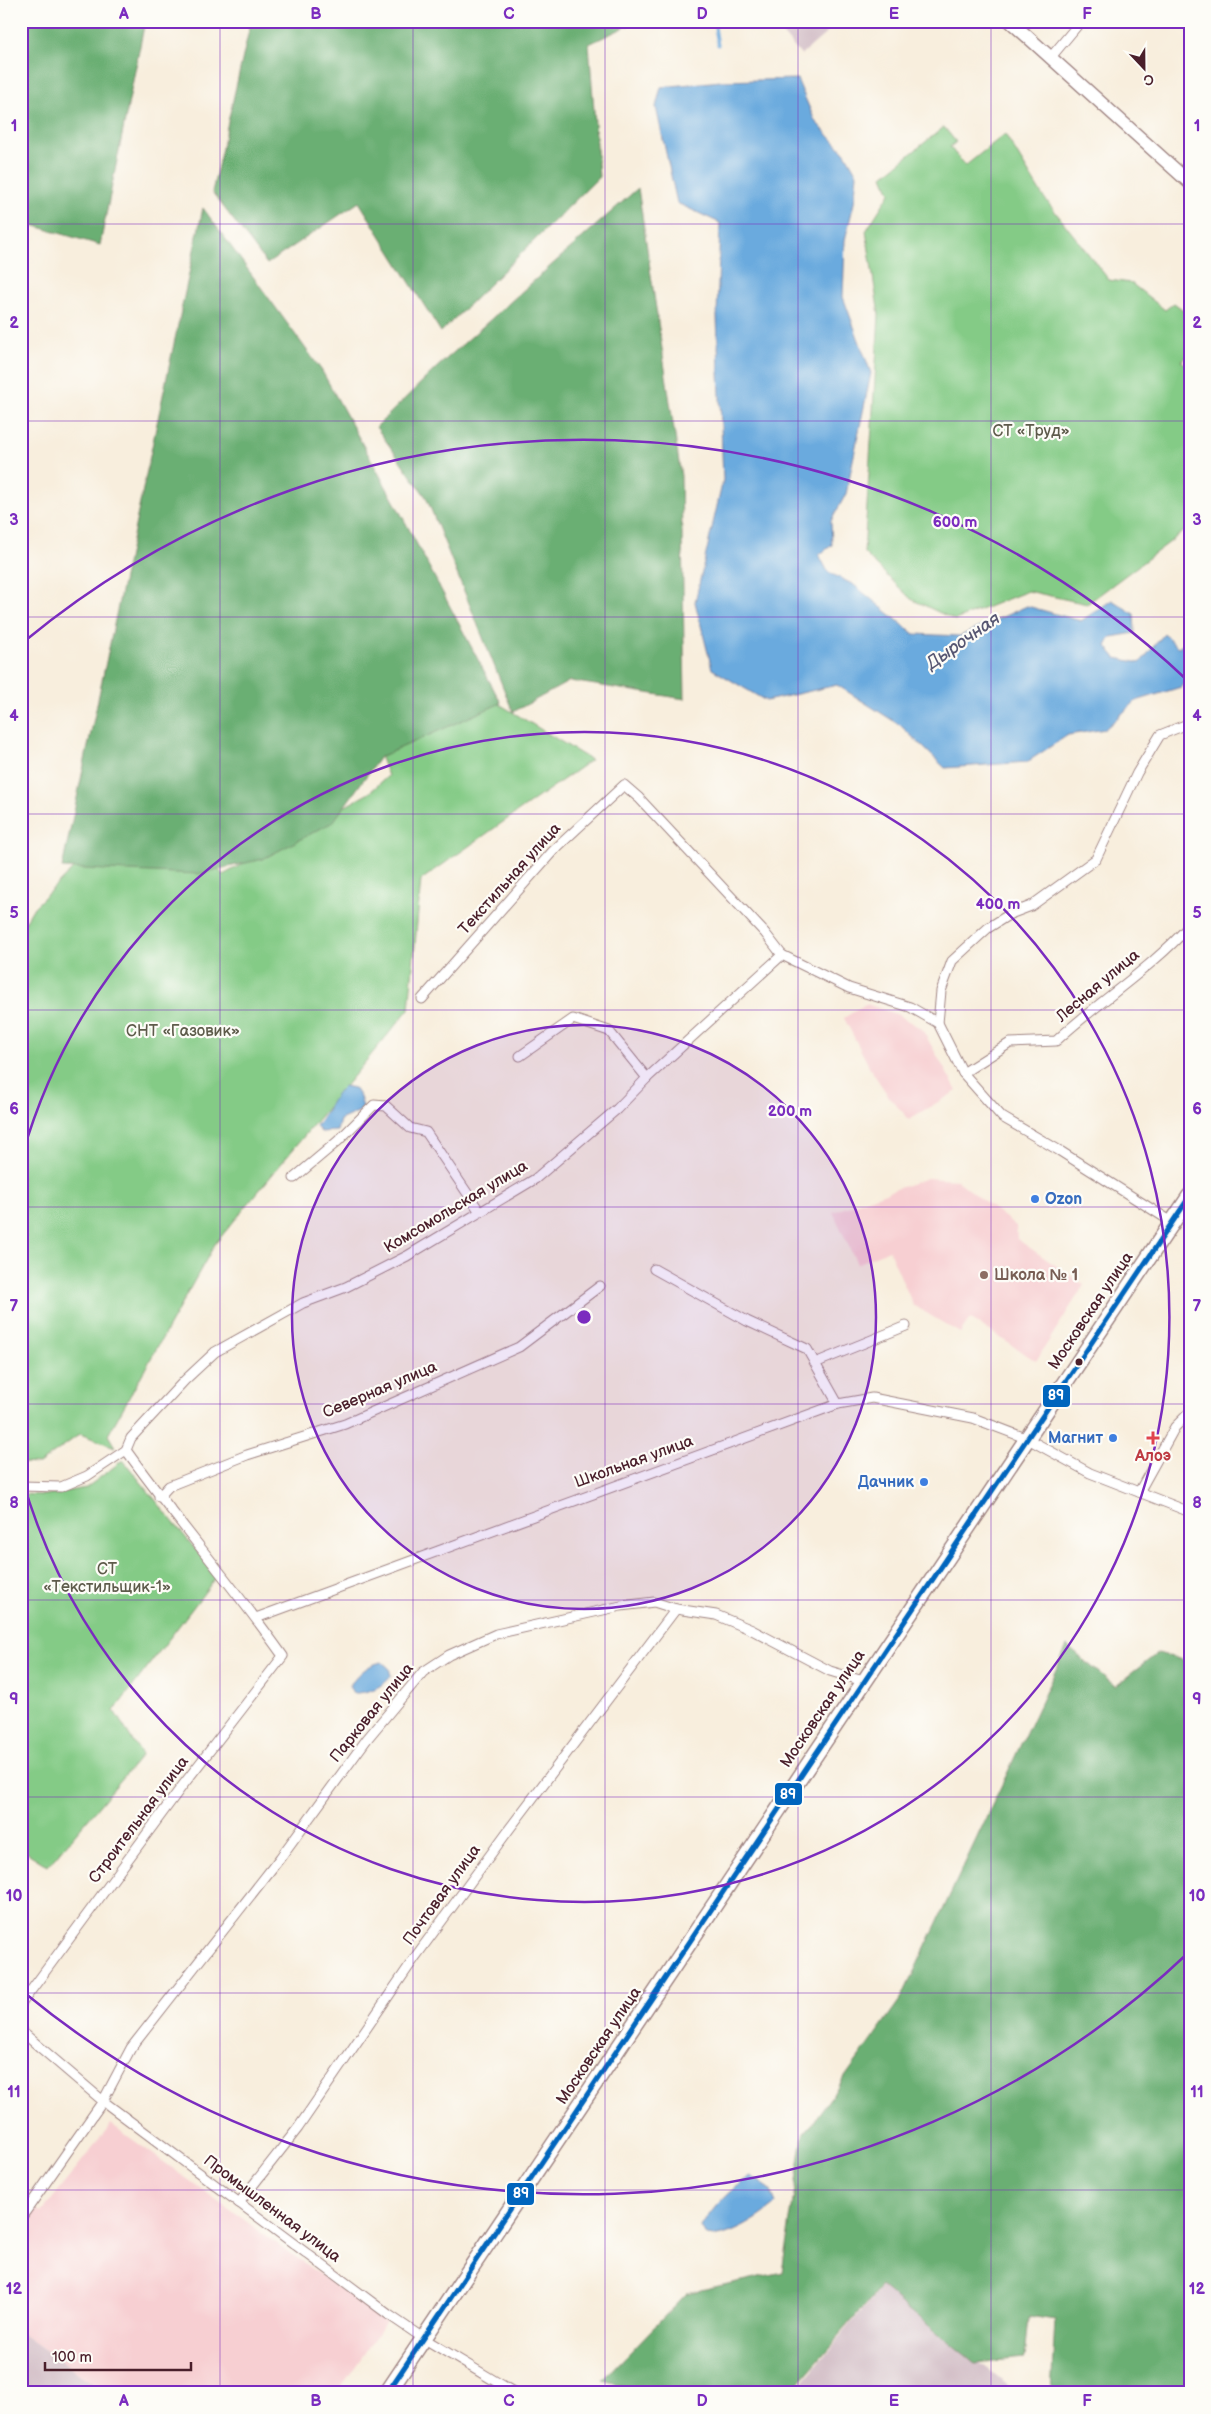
<svg xmlns="http://www.w3.org/2000/svg" width="1211" height="2414" font-family="'Balsamiq Sans',sans-serif">
  <style>
    .built { fill: #f7cfd2 }
    .industrial { fill: #d2bdc6 }
    .green { fill: #84cb86; stroke: #677558 }
    .forest { fill: #6baf73; stroke: #5a674f }
    .water { fill: #6baade; stroke: #5a6484 }
    .lines { fill: none; stroke-linecap: round; stroke-linejoin: round }
    .stream { stroke: #6baade; stroke-width: 3 }
    .minor-casing { stroke: #a18684; stroke-width: 11 }
    .secondary-casing { stroke: #a18684; stroke-width: 15 }
    .trunk-casing { stroke: #a18684; stroke-width: 18 }
    .minor { stroke: #fff; stroke-width: 9 }
    .secondary { stroke: #fff; stroke-width: 12 }
    .trunk { stroke: #fff; stroke-width: 15 }
    .bus-1-casing { stroke: #fdfcf7; stroke-width: 9 }
    .bus-1 { stroke: #0065bd; stroke-width: 5 }
    .grid { fill: none; stroke: #7b2cbf; stroke-width: 1; stroke-opacity: 0.55 }
    .ring { fill: none; stroke: #7b2cbf; stroke-width: 2.5 }
    .shop-dot { fill: #3f7fe0; stroke: #fdfcf7; stroke-width: 2 }
    .education-dot { fill: #8d6e63; stroke: #fdfcf7; stroke-width: 2 }
    .bus-dot { fill: #4a1f2b; stroke: #fdfcf7; stroke-width: 2 }
    .health-dot { fill: #e0444e; stroke: #fdfcf7; stroke-width: 2 }
    .labels { text-anchor: middle; dominant-baseline: central; stroke-width: 4.5; stroke-linejoin: round; paint-order: stroke }
    .park-label { font-size: 16px; fill: #5e5b4b; stroke: #fdfcf7 }
    .street-label { font-size: 16px; fill: #4a1f2b; stroke: #fdfcf7 }
    .shop-label { font-size: 16px; font-weight: bold; fill: #366cbe; stroke: #fdfcf7; text-anchor: end }
    .education-label { font-size: 16px; font-weight: bold; fill: #785e54; stroke: #fdfcf7; text-anchor: start }
    .health-label { font-size: 16px; font-weight: bold; fill: #be3a42; stroke: #fdfcf7 }
    .water-label { font-size: 18px; font-style: italic; fill: #575773; stroke: #fdfcf7 }
    .centre { fill: #7b2cbf; stroke: #fdfcf7; stroke-width: 2.5 }
    .ring-label { font-size: 15px; text-anchor: middle; font-weight: bold; fill: #7b2cbf; stroke: #fdfcf7; stroke-width: 4.5; stroke-linejoin: round; paint-order: stroke }
    .line-badge { stroke: #fdfcf7; stroke-width: 2 }
    .badge-label { font-size: 14px; text-anchor: middle; font-weight: bold; fill: #fff }
    .neatline { fill: none; stroke: #7b2cbf; stroke-width: 2 }
    .grid-label { font-size: 16px; text-anchor: middle; font-weight: bold; fill: #7b2cbf }
  </style>
  <rect width="100%" height="100%" fill="#fdfcf7"/>
  <filter id="ink" filterUnits="userSpaceOnUse"><feTurbulence type="fractalNoise" baseFrequency=".02" numOctaves="2"/><feDisplacementMap in="SourceGraphic" scale="10" xChannelSelector="R" yChannelSelector="G"/><feConvolveMatrix kernelMatrix="1 2 1 2 8 2 1 2 1" color-interpolation-filters="sRGB"/></filter>
  <filter id="wash" filterUnits="userSpaceOnUse"><feTurbulence type="fractalNoise" baseFrequency=".0096" numOctaves="4" result="noise"/><feDisplacementMap in="SourceGraphic" scale="20" xChannelSelector="R" yChannelSelector="G"/><feGaussianBlur stdDeviation="1.12" result="paint"/><feColorMatrix in="noise" values="0 0 0 0 0 0 0 0 0 0 0 0 0 0 0 0 0 1.4 0 .05"/><feComposite in="paint" operator="in"/></filter>
  <g filter="url(#wash)">
    <rect width="100%" height="100%" fill="#f8eedd"/>
    <g class="built">
      <path d="M866,1004L896,1014L922,1029L957,1091L909,1119L889,1097L871,1070L844,1018Z"/>
      <path d="M927,1178L957,1180L1016,1226L1017,1239L1084,1285L1036,1361L970,1318L960,1333L913,1305L889,1250L857,1264L833,1212Z"/>
      <path d="M111,2124L386,2322L337,2393H106L21,2333V2200L42,2212Z"/>
    </g>
    <g class="industrial">
      <path d="M771,21H837L838,23L801,55Z"/>
      <path d="M882,2287L1019,2393H793Z"/>
      <path d="M21,2333L106,2393H21Z"/>
    </g>
    <g class="green">
      <path d="M944,127L956,142L950,147L965,166L1005,134L1042,195L1109,280L1131,283L1165,310L1174,303L1190,315V355L1181,361L1190,367V527L1087,604L1028,591L955,620L911,599L864,553L879,315L866,231L890,193L883,176Z"/>
      <path d="M496,702L591,760L421,880L409,1009L215,1244L108,1435L115,1447L80,1434L39,1464L21,1463V929L34,907L81,861L206,854L223,875L369,793L388,776L379,753Z"/>
      <path d="M123,1460L217,1576L114,1711L142,1755L48,1866L21,1849V1494L44,1495L86,1488Z"/>
    </g>
    <g class="forest">
      <path d="M21,21H145L100,245L21,222Z"/>
      <path d="M251,21H638L589,44L599,177L441,332L359,202L267,264L212,192Z"/>
      <path d="M638,188L681,476L685,699L570,681L513,712L426,497L376,427L435,369Z"/>
      <path d="M203,208L322,371L400,512L501,703L380,757L333,822L263,859L198,874L62,868Z"/>
      <path d="M1067,1646L1115,1686L1158,1653L1190,1662V2393H1051L1055,2320L1029,2316L1025,2358L975,2363L881,2287L790,2393H649L603,2380L687,2293L782,2272L803,2136L902,1997Z"/>
    </g>
    <g class="water">
      <path d="M797,79L815,121L845,153L857,174L854,203L845,240L843,297L871,373L846,494L831,521L832,545L819,555L828,572L854,585L914,634L960,636L1027,606L1081,621L1112,600L1134,614L1135,633L1111,637L1106,646L1116,658L1140,663L1164,634L1178,647L1190,639V675L1181,687L1136,701L1105,729L1068,735L1027,762L945,768L900,725L837,685L766,701L712,669L695,602L723,480L717,316L720,223L677,203L656,107L661,87L721,81Z"/>
      <path d="M344,1086L354,1088L360,1097L363,1107L360,1111L340,1120L337,1131L321,1132L316,1126C327,1113 332,1097 344,1086Z"/>
      <path d="M382,1662L389,1668L391,1676C384,1687 365,1694 353,1693L349,1686C359,1674 366,1665 382,1662Z"/>
      <path d="M751,2176L770,2189L776,2204C760,2218 727,2240 706,2236L701,2227C714,2206 730,2189 751,2176Z"/>
    </g>
    <g class="lines">
      <g class="stream">
        <path d="M714,21L718,45"/>
        <path d="M1190,566L1182,577L1181,599L1190,607"/>
      </g>
    </g>
  </g>
  <g filter="url(#ink)">
    <g class="lines">
      <defs>
        <g id="minor">
          <path d="M1051,57L1081,21"/>
          <path d="M422,999L553,851L624,785L639,798L765,933L782,955L849,988L910,1007L938,1023L963,1073L1002,1117L1060,1151L1172,1222"/>
          <path d="M938,1023L941,991L952,961L988,928L1010,914L1031,906L1096,859L1137,773L1160,735L1190,723"/>
          <path d="M520,1056L573,1019L609,1031L647,1078"/>
          <path d="M963,1073L1010,1043L1056,1041C1099,1001 1151,969 1190,925"/>
          <path d="M294,1178L338,1141L374,1105L386,1106L410,1128L426,1132L480,1212"/>
          <path d="M654,1269L747,1321L807,1349L838,1404"/>
          <path d="M815,1363L906,1326"/>
          <path d="M21,1486L61,1487L87,1476L126,1450L131,1438L185,1380L215,1352L303,1303L346,1287L407,1256L535,1179L617,1109L647,1078L782,955"/>
          <path d="M1139,1492L1175,1427L1190,1412"/>
          <path d="M159,1497L169,1486L247,1455L345,1424L519,1347L600,1286"/>
          <path d="M256,1618L838,1404L872,1398L973,1418L1028,1439L1090,1473L1190,1512"/>
          <path d="M21,2004L180,1789L283,1656C233,1585 176,1520 126,1450"/>
          <path d="M21,2031L103,2101L389,2315L423,2338L515,2393"/>
          <path d="M239,2203L298,2128L416,1956L510,1828L676,1609"/>
          <path d="M21,2218L103,2101L131,2048L280,1858L367,1739L423,1672L449,1655L496,1634L621,1606L654,1602L676,1609L716,1615L752,1630L830,1671L863,1681"/>
        </g>
        <path id="secondary" d="M1010,21L1190,183"/>
        <path id="trunk" d="M387,2393L1190,1196"/>
      </defs>
      <use href="#minor" class="minor-casing"/>
      <use href="#secondary" class="secondary-casing"/>
      <use href="#trunk" class="trunk-casing"/>
      <use href="#minor" class="minor"/>
      <use href="#secondary" class="secondary"/>
      <use href="#trunk" class="trunk"/>
      <defs>
        <path id="bus-1" d="M387,2393L1190,1196"/>
      </defs>
      <use href="#bus-1" class="bus-1-casing"/>
      <use href="#bus-1" class="bus-1"/>
    </g>
  </g>
  <path class="grid" d="M220,21V2393M413,21V2393M605,21V2393M798,21V2393M991,21V2393M21,224H1190M21,421H1190M21,617H1190M21,814H1190M21,1010H1190M21,1207H1190M21,1404H1190M21,1600H1190M21,1797H1190M21,1993H1190M21,2190H1190"/>
  <circle cx="584" cy="1317" r="292" fill="#7b2cbf" fill-opacity=".12"/>
  <g class="ring">
    <circle cx="584" cy="1317" r="292"/>
    <path d="M22 1156A585 585 0 1 1 22 1478"/>
    <path d="M1188 1953A877 877 0 0 1 26 1994M26 640A877 877 0 0 1 1188 681"/>
  </g>
  <g class="shop-dot">
    <circle cx="1035" cy="1199" r="5"/>
    <circle cx="1113" cy="1438" r="5"/>
    <circle cx="924" cy="1482" r="5"/>
  </g>
  <circle class="education-dot" cx="984" cy="1275" r="5"/>
  <circle class="bus-dot" cx="1079" cy="1362" r="4.5"/>
  <path class="health-dot" d="M1150.5 1430.5h5v5h5v5h-5v5h-5v-5h-5v-5h5z"/>
  <g class="labels">
    <g class="park-label">
      <text x="1031" y="431">СТ «Труд»</text>
      <text x="183" y="1031">СНТ «Газовик»</text>
      <text x="107" y="1569">СТ<tspan x="107" dy="18">«Текстильщик-1»</tspan></text>
    </g>
    <g class="street-label">
      <text transform="translate(510 879) rotate(-48)">Текстильная улица</text>
      <text transform="translate(1098 986) rotate(-40)">Лесная улица</text>
      <text transform="translate(456 1207) rotate(-31)">Комсомольская улица</text>
      <text transform="translate(1091 1311) rotate(-56)">Московская улица</text>
      <text transform="translate(380 1390) rotate(-23)">Северная улица</text>
      <text transform="translate(634 1462) rotate(-20)">Школьная улица</text>
      <text transform="translate(823 1709) rotate(-56)">Московская улица</text>
      <text transform="translate(372 1713) rotate(-51)">Парковая улица</text>
      <text transform="translate(139 1820) rotate(-53)">Строительная улица</text>
      <text transform="translate(442 1895) rotate(-54)">Почтовая улица</text>
      <text transform="translate(599 2046) rotate(-56)">Московская улица</text>
      <text transform="translate(272 2209) rotate(37)">Промышленная улица</text>
    </g>
    <g class="shop-label">
      <text x="1045" y="1199" text-anchor="start">Ozon</text>
      <text x="1103" y="1438">Магнит</text>
      <text x="914" y="1482">Дачник</text>
    </g>
    <g class="education-label">
      <text x="994" y="1275">Школа № 1</text>
    </g>
    <g class="health-label">
      <text x="1153" y="1456">Алоэ</text>
    </g>
    <g class="water-label">
      <text transform="translate(963 641) rotate(-35)">Дырочная</text>
    </g>
  </g>
  <circle cx="584" cy="1317" r="8" class="centre"/>
  <g class="ring-label">
    <text x="955" y="527">600 m</text>
    <text x="998" y="909">400 m</text>
    <text x="790" y="1116">200 m</text>
  </g>
  <g class="line-badge">
    <rect x="1042" y="1384" width="29" height="24" rx="5" fill="#0065bd"/>
    <rect x="774" y="1782" width="29" height="24" rx="5" fill="#0065bd"/>
    <rect x="506" y="2182" width="29" height="24" rx="5" fill="#0065bd"/>
  </g>
  <g class="badge-label">
    <text x="1056" y="1400">89</text>
    <text x="788" y="1799">89</text>
    <text x="521" y="2198">89</text>
  </g>
  <rect width="1211" height="2414" fill="none" stroke="#fdfcf7" stroke-width="55"/>
  <g transform="translate(1144 68) rotate(158)" stroke="#fdfcf7" stroke-width="4" paint-order="stroke">
  <path d="M0-4L9 19L0 12L-9 19Z" fill="#4a1f2b"/>
  <text y="-8" font-size="14" font-weight="bold" text-anchor="middle" fill="#4a1f2b">С</text>
  </g>
  <path d="M45 2362v8h146v-8" fill="none" stroke="#4a1f2b" stroke-width="2.5"/>
  <text x="52" y="2362" font-size="15" fill="#4a1f2b" stroke="#fdfcf7" stroke-width="4" paint-order="stroke">100 m</text>
  <rect x="28" y="28" width="1156" height="2358" class="neatline"/>
  <g class="grid-label">
    <text x="124" y="19">A</text>
    <text x="316" y="19">B</text>
    <text x="509" y="19">C</text>
    <text x="702" y="19">D</text>
    <text x="894" y="19">E</text>
    <text x="1087" y="19">F</text>
    <text x="14" y="131">1</text>
    <text x="1197" y="131">1</text>
    <text x="14" y="328">2</text>
    <text x="1197" y="328">2</text>
    <text x="14" y="525">3</text>
    <text x="1197" y="525">3</text>
    <text x="14" y="721">4</text>
    <text x="1197" y="721">4</text>
    <text x="14" y="918">5</text>
    <text x="1197" y="918">5</text>
    <text x="14" y="1114">6</text>
    <text x="1197" y="1114">6</text>
    <text x="14" y="1311">7</text>
    <text x="1197" y="1311">7</text>
    <text x="14" y="1508">8</text>
    <text x="1197" y="1508">8</text>
    <text x="14" y="1704">9</text>
    <text x="1197" y="1704">9</text>
    <text x="14" y="1901">10</text>
    <text x="1197" y="1901">10</text>
    <text x="14" y="2097">11</text>
    <text x="1197" y="2097">11</text>
    <text x="14" y="2294">12</text>
    <text x="1197" y="2294">12</text>
    <text x="124" y="2406">A</text>
    <text x="316" y="2406">B</text>
    <text x="509" y="2406">C</text>
    <text x="702" y="2406">D</text>
    <text x="894" y="2406">E</text>
    <text x="1087" y="2406">F</text>
  </g>
</svg>
